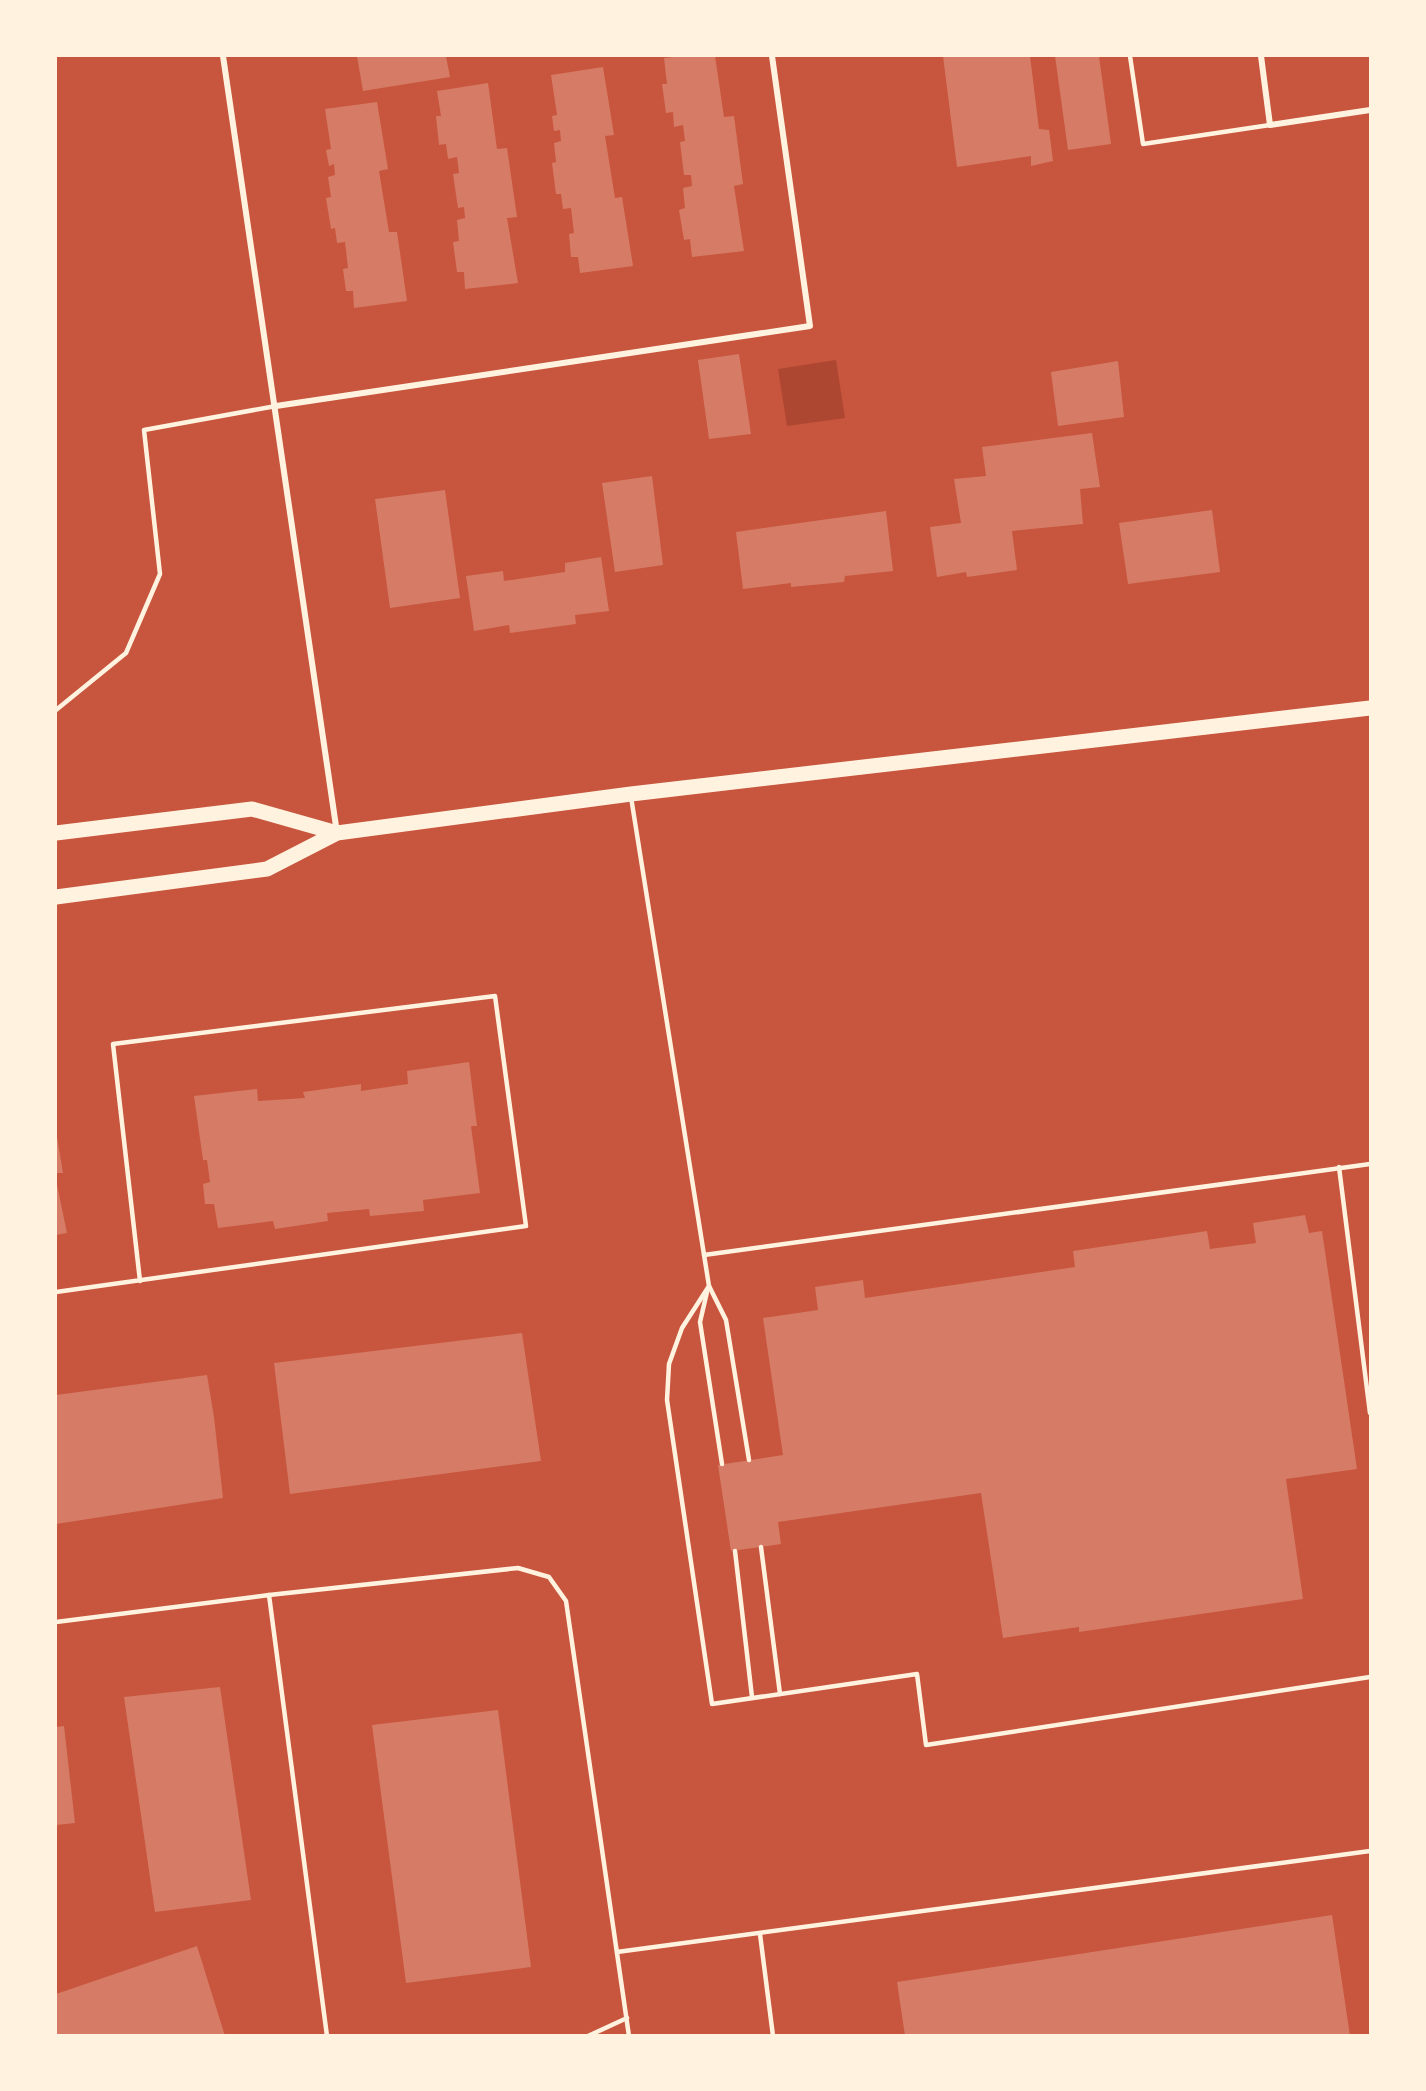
<svg xmlns="http://www.w3.org/2000/svg" width="1426" height="2091" font-family="'DejaVu Sans',sans-serif">
  <style>
    .green { fill: #ae4732 }
    .building { fill: #d67c66 }
    .lines { fill: none; stroke-linecap: round; stroke-linejoin: round }
    .service { stroke: #fff3e0; stroke-width: 4.5 }
    .minor { stroke: #fff3e0; stroke-width: 6 }
    .primary { stroke: #fff3e0; stroke-width: 15 }
  </style>
  <rect width="100%" height="100%" fill="#c8553d"/>
  <path class="green" d="M836,360L845,418L787,426L778,369Z"/>
  <g class="building">
    <path d="M357,56H446L450,77L363,91Z"/>
    <path d="M683,56H715L724,117L734,116L743,184L734,186L744,251L692,257L690,239L684,240L679,210L685,208L683,188L692,186L691,175H684L680,142L685,141L683,125L674,127L673,112L666,113L662,84H667L664,58Z"/>
    <path d="M943,56H1030L1039,129L1049,130L1053,161L1031,166V156L957,167Z"/>
    <path d="M1055,56H1099L1111,144L1068,150Z"/>
    <path d="M603,67L614,135L605,136L615,198L622,197L633,266L580,273L578,257H571L569,234L574,233L571,208L563,209L561,194H556L552,163L556,162L554,143L561,141L560,130L554,131L552,116L557,115L551,75Z"/>
    <path d="M488,83L497,149L507,148L517,217L507,218L518,283L465,289L464,272H457L453,242L459,241L457,220L465,218L464,207L458,208L453,174L459,173L457,157L448,159L446,144L439,145L436,116H441L437,91Z"/>
    <path d="M377,102L388,169L379,171L389,232H397L407,301L354,308L353,291H346L343,269L348,268L345,242L337,243L335,228L331,229L326,198L331,197L328,177L335,175L334,164L329,166L326,150L331,149L325,109Z"/>
    <path d="M739,354L751,434L709,439L698,360Z"/>
    <path d="M1118,361L1124,417L1058,426L1051,372Z"/>
    <path d="M1092,433L1100,487L1080,489L1083,524L1012,531L1017,570L967,577L966,572L937,577L930,527L961,523L954,479L986,476L982,447Z"/>
    <path d="M652,476L663,565L615,572L602,483Z"/>
    <path d="M445,490L460,598L390,608L375,499Z"/>
    <path d="M1212,510L1220,572L1128,584L1119,523Z"/>
    <path d="M886,511L893,571L845,576L844,582L791,587V583L743,589L736,532Z"/>
    <path d="M601,557L609,611L575,615L576,624L510,633L509,625L474,631L466,576L503,571L504,581L565,572V563Z"/>
    <path d="M469,1062L477,1126H471L480,1193L423,1200L424,1211L370,1216L369,1209L327,1213L328,1221L275,1229L273,1221L218,1228L214,1204H205L203,1184L210,1182L207,1160H203L194,1096L257,1089L258,1101L305,1098L303,1092L361,1084V1091L408,1084L407,1071Z"/>
    <path d="M56,1137H57L63,1173H56Z"/>
    <path d="M56,1180L67,1233L56,1235Z"/>
    <path d="M1305,1215L1309,1233L1322,1231L1357,1469L1286,1479L1303,1599L1079,1632V1627L1003,1638L981,1493L778,1522L781,1544L731,1551L718,1465L783,1455L763,1318L818,1310L815,1287L863,1280L865,1298L1075,1267L1073,1251L1207,1231L1210,1249L1256,1243L1253,1223Z"/>
    <path d="M522,1333L541,1461L290,1494L274,1363Z"/>
    <path d="M207,1375L214,1417L223,1498L56,1524V1395Z"/>
    <path d="M220,1687L251,1900L155,1912L124,1697Z"/>
    <path d="M498,1710L531,1967L406,1983L372,1725Z"/>
    <path d="M64,1726L75,1823L56,1825V1727Z"/>
    <path d="M1332,1915L1350,2036H905L897,1982Z"/>
    <path d="M197,1946L225,2036H56V1994Z"/>
  </g>
  <g class="lines">
    <g class="service">
      <path d="M1130,56L1143,144L1270,125"/>
      <path d="M56,710L126,653L160,574L144,430L276,406"/>
      <path d="M631,797L709,1286L682,1328L669,1364L667,1400L712,1704L917,1674L926,1745L1370,1677"/>
      <path d="M1339,1167L1370,1413"/>
      <path d="M704,1255L1370,1164"/>
      <path d="M709,1286L726,1320L749,1460"/>
      <path d="M56,1292L526,1226L495,996L113,1044L140,1281"/>
      <path d="M707,1292L700,1322L722,1464"/>
      <path d="M761,1547L780,1694"/>
      <path d="M735,1551L752,1697"/>
      <path d="M269,1595L518,1568L549,1577L566,1601L629,2036"/>
      <path d="M56,1622L269,1595L327,2036"/>
      <path d="M760,1934L773,2036"/>
      <path d="M617,1952L1370,1851"/>
      <path d="M588,2036L627,2018"/>
    </g>
    <g class="minor">
      <path d="M223,56L337,833"/>
      <path d="M1261,56L1270,125L1370,110"/>
      <path d="M276,406L810,326L772,56"/>
    </g>
    <g class="primary">
      <path d="M56,833L252,809L337,833"/>
      <path d="M56,897L267,869L337,833L631,794L1370,708"/>
    </g>
  </g>
  <rect width="1426" height="2091" fill="none" stroke="#fff3e0" stroke-width="114"/>
</svg>
